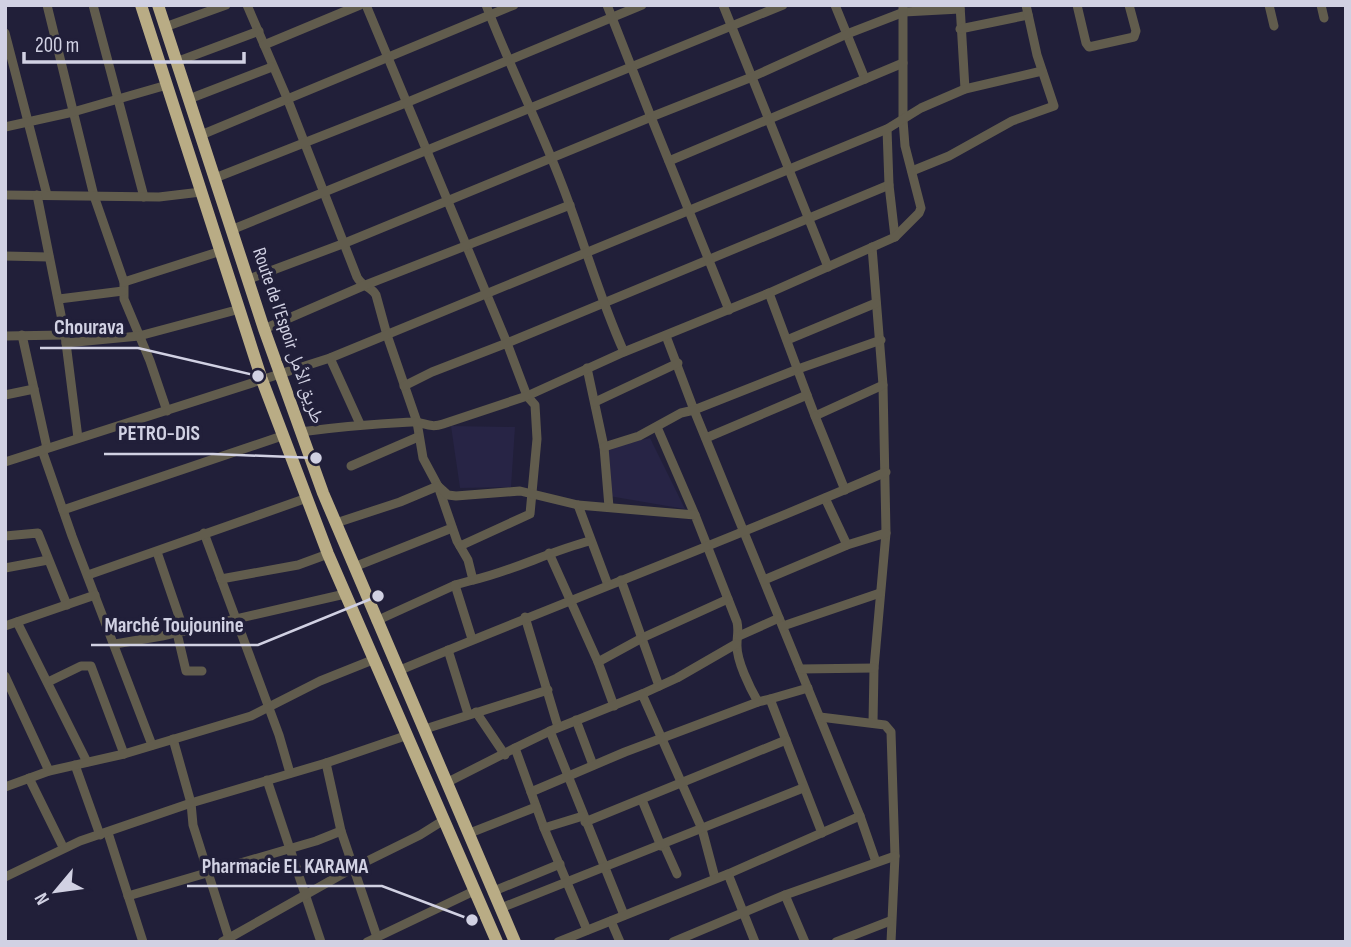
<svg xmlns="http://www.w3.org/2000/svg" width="1351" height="947" font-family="'Sofia Sans Condensed','Noto Naskh Arabic',sans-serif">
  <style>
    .built { fill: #272445 }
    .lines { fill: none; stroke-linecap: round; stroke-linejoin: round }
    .minor { stroke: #615c4d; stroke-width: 9 }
    .highway { stroke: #b9ac85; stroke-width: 12 }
    .labels { text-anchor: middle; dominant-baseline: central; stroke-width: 7; stroke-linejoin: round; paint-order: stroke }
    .street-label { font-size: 19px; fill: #d1d1e3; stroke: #211f39 }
    .leader { fill: none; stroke: #d1d1e3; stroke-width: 2.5 }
    .callout-dot { fill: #d1d1e3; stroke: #211f39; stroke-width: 2.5 }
    .callout-label { font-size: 21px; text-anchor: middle; font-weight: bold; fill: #d1d1e3; stroke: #211f39; stroke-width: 7; stroke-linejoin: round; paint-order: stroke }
  </style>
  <rect width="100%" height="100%" fill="#211f39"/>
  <g class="built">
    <path d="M451,426L515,427L511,487L460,488Z"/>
    <path d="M650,438L685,509L609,496L606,448Z"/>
  </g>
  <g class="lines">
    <g class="minor">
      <path d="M47,5L94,196L124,282V299L150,361L167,411"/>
      <path d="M93,5L144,197"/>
      <path d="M247,5L287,98L357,277C362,287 371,286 376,295L387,335L417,422L423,458L438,486L457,541L468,560L473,580L455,585L376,621"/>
      <path d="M366,5L507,343L889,185"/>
      <path d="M486,5C509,65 538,122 561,182C583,238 599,297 624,352"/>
      <path d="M723,5L828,267"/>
      <path d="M835,5L865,79"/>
      <path d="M960,5L965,89"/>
      <path d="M1077,5L1086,43L1089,47L1134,37L1136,31L1129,5"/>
      <path d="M1269,5L1274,26"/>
      <path d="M1321,5L1324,18"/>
      <path d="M165,27L226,5"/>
      <path d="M960,29L1028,15"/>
      <path d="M5,33L47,195"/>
      <path d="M264,45L360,5"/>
      <path d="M176,62L259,31"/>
      <path d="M189,99L272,67"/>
      <path d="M5,127L73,112L167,85"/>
      <path d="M887,129L889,185L895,237"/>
      <path d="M201,135L514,5"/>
      <path d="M669,161L903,63"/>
      <path d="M912,171L949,156L1012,121L1054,106L1037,55L1026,5"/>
      <path d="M215,178L408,102L642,5"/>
      <path d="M5,195L159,197L201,192"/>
      <path d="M37,195L65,335L78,438"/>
      <path d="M231,230L783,5"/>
      <path d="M872,247L883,385L886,533L874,668L873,723"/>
      <path d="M5,256L49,257"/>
      <path d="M249,279L345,243L651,117L607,5"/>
      <path d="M124,282L221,251"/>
      <path d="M59,299L123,291"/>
      <path d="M729,310L651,117L752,77L847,34L904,12L960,9"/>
      <path d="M264,329L363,286L570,205"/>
      <path d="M22,335L47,448"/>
      <path d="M5,336L65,335"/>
      <path d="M666,336L694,410L798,369L881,340"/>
      <path d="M787,340L876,303"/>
      <path d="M66,343L139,336L240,309"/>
      <path d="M330,358L360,424"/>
      <path d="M587,368L604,447L609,507"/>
      <path d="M404,386L432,372L507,343L527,396L535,405L537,439L530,514L460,546"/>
      <path d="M5,395L34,389"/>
      <path d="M807,395L815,416L883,385"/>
      <path d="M595,402L678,363"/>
      <path d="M815,416L845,490"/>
      <path d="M657,427L695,515"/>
      <path d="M300,432C337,427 374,424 411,422C424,421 428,429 443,424L527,396L624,352L769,293L895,237L919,213L921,208L905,146L903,120V5"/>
      <path d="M706,438L807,395L769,293"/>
      <path d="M604,447L639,436L681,413L694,410L860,816L728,874"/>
      <path d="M42,450L72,536L152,745"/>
      <path d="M5,462L330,358L887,129L921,108L965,89L1042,71"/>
      <path d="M351,466L418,437"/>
      <path d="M825,498L847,545"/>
      <path d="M578,505L608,585"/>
      <path d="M63,510L282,436"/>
      <path d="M336,523L400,502L438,486L448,495L456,496L520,491L578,505L695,515L737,622C739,631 737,635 737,644C736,660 750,688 758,702L770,699L822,833"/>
      <path d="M204,533L279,735L290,773"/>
      <path d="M5,536L38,533L67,605"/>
      <path d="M157,552L184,631"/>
      <path d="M549,553L598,662L614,706"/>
      <path d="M354,567L452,528"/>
      <path d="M5,568L48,560"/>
      <path d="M88,575L307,498"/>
      <path d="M221,579L298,565L328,554"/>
      <path d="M473,580C513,571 550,551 590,541"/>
      <path d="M621,580L659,686"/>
      <path d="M764,580L847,545L886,533"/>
      <path d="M455,585L472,639"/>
      <path d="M525,617L558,727"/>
      <path d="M17,622L87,762"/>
      <path d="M5,626L95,595"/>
      <path d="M783,626L880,593"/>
      <path d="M177,633L186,671H202"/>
      <path d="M739,636L779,618"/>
      <path d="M115,644L162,636L345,594"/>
      <path d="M448,650L468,714"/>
      <path d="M598,662L642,638L728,599"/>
      <path d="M800,669L874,668"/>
      <path d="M398,671C560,603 725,542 886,472"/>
      <path d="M5,676L49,771"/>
      <path d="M48,682L81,666H91L124,754"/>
      <path d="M642,694L677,678L736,644"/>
      <path d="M770,699L808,688"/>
      <path d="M476,712L505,755"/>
      <path d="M820,717L885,725L891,732L895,856L891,942"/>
      <path d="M576,720L593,765"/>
      <path d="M425,729L548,690"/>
      <path d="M550,731L642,694L702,829L715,878"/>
      <path d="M173,739L191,803L193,825L230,942"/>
      <path d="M515,748L550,731L624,915"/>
      <path d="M326,763L341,831L377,937"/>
      <path d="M75,765L100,835"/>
      <path d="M29,778L63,847"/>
      <path d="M267,780L321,942"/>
      <path d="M448,782L515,748L544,828L587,930"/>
      <path d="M5,787L49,771L124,754L251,716L320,681L375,659"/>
      <path d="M531,792L625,752L758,702"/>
      <path d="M642,800L661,846"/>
      <path d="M860,816L876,862"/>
      <path d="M585,822L786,740"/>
      <path d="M544,828L583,816"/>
      <path d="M108,833L143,942"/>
      <path d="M470,833L536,807"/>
      <path d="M664,845L677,874"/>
      <path d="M5,877L80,841L191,803L326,763L408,735"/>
      <path d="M494,891L560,864"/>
      <path d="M785,895L805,942"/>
      <path d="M128,896L316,841L341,831"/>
      <path d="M501,908L803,788"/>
      <path d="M611,921L620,942"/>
      <path d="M222,942L353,868L420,835L444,820"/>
      <path d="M367,942L474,891"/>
      <path d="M558,942L728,874L755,942"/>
      <path d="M673,942L785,895L895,856"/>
      <path d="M836,942L890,921"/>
    </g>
    <g class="highway">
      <path d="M141,5L262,380L328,554L497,942"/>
      <path d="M158,5L264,329L323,493L515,942"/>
    </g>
  </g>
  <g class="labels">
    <g class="street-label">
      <text transform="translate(288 336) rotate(71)">Route de l’Espoir طريق الأمل</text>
    </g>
  </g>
  <path class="leader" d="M258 376L138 348H40M316 458L213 454H104M378 596L258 645H91M472 920L382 886H187"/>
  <g class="callout-dot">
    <circle cx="258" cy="376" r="7"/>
    <circle cx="316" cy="458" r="7"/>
    <circle cx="378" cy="596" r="7"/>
    <circle cx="472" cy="920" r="7"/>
  </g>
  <g class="callout-label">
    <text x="89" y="334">Chourava</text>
    <text x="159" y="440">PETRO-DIS</text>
    <text x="174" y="632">Marché Toujounine</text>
    <text x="285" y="873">Pharmacie EL KARAMA</text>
  </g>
  <rect width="1351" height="947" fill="none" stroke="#d1d1e3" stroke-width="14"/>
  <g transform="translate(56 891) rotate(241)" stroke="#211f39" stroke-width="5" paint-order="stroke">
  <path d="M0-5L12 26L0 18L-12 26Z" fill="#d1d1e3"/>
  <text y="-10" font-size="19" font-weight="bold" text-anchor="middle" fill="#d1d1e3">N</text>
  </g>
  <path d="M24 52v10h220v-10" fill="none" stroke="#d1d1e3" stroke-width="3.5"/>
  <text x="35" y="52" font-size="21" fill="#d1d1e3" stroke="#211f39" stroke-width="5" paint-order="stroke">200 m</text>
</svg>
